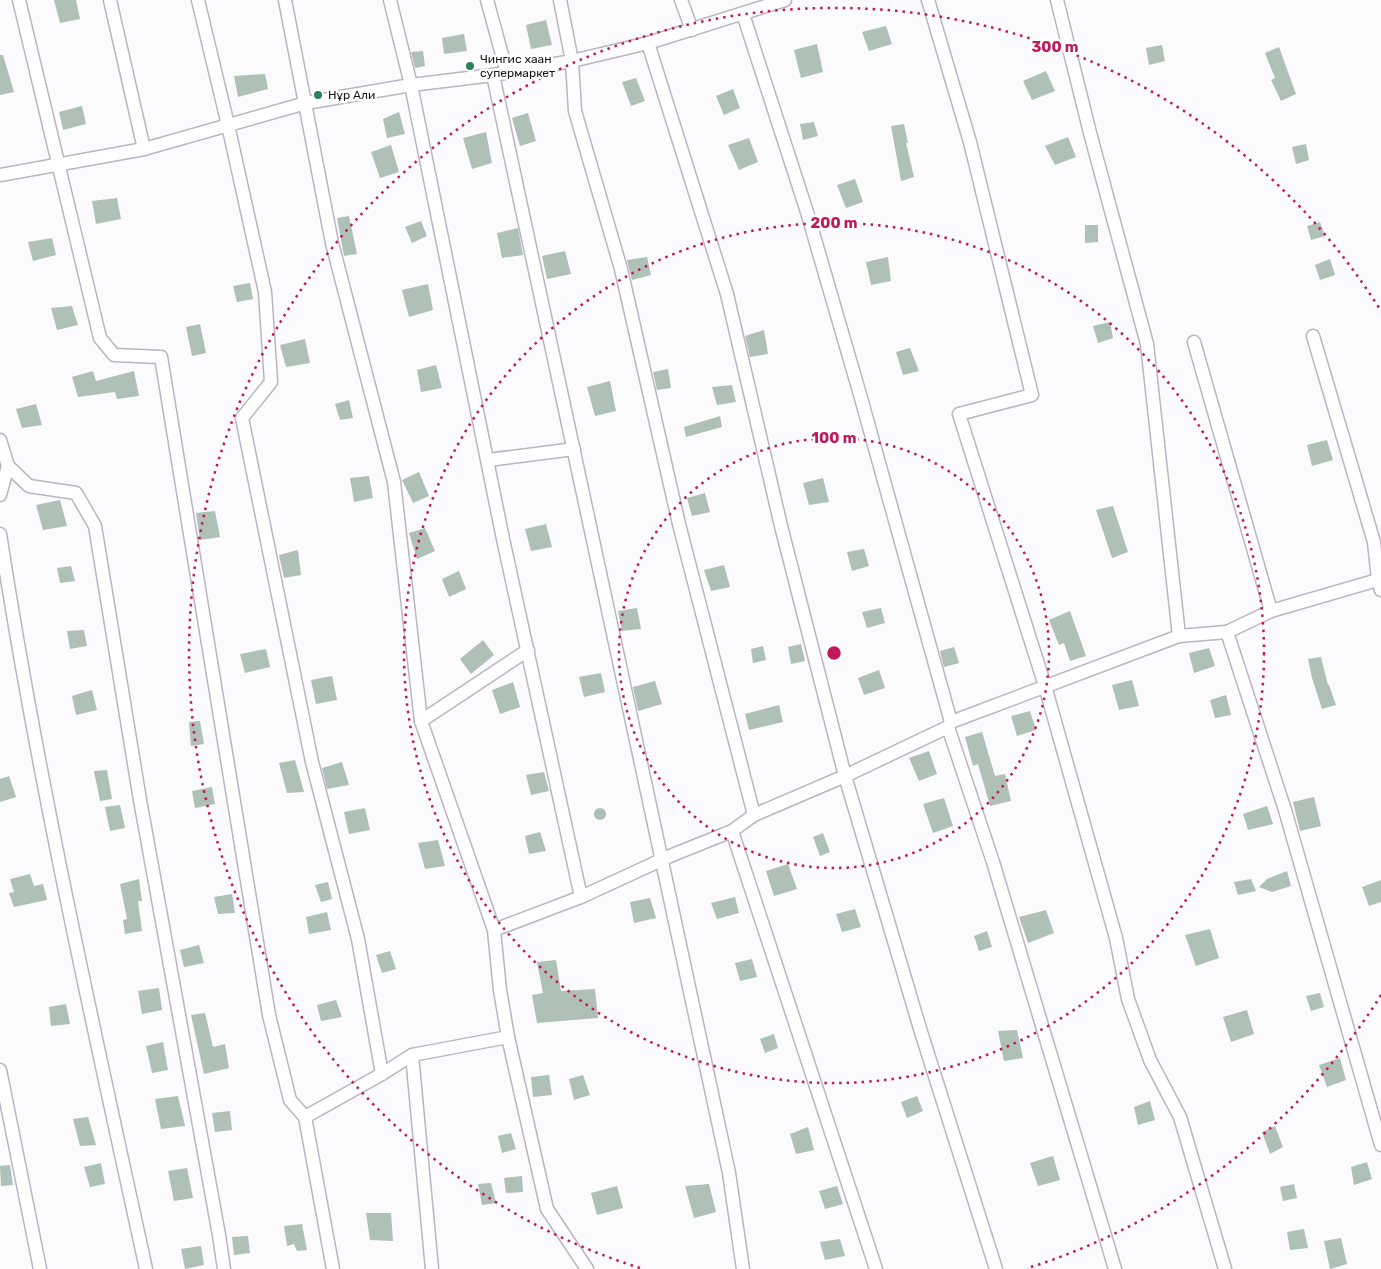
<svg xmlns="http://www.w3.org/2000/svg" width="1381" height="1269" font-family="Rubik,sans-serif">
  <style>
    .building { fill: #afc0b6 }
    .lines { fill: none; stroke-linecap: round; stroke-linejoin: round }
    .minor-casing { stroke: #bbb4c3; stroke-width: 15 }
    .minor { stroke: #fff; stroke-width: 12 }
    .ring { fill: none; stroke: #c2185b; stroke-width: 2.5; stroke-dasharray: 2.5 5 }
    .poi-dot { fill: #27835a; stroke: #fff; stroke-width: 2 }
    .labels { text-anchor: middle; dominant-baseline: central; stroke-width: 5; stroke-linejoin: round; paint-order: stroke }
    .poi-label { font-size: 12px; fill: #171419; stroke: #fff; text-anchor: start }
    .centre { fill: #c2185b; stroke: #fff; stroke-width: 2.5 }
    .ring-label { font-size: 15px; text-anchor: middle; font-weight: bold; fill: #c2185b; stroke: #fff; stroke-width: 5; stroke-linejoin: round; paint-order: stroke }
  </style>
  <rect width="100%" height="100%" fill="#fbfafd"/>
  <g class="building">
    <path d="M54,0H76L80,19L60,23Z"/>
    <path d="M546,20L552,45L531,49L526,25Z"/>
    <path d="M886,26L892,44L869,51L862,32Z"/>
    <path d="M464,34L467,51L444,54L442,38Z"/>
    <path d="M817,44L823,72L801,78L794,50Z"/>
    <path d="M1162,45L1165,61L1149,65L1146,48Z"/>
    <path d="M1279,47L1296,94L1281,101L1271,80L1275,78L1265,53Z"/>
    <path d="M423,51L425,66L415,68L411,52Z"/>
    <path d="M0,55H3L14,92L0,95Z"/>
    <path d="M1046,71L1055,91L1032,100L1023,81Z"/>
    <path d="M265,74L268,89L238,97L234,76Z"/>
    <path d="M636,78L645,101L631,106L622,82Z"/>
    <path d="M733,89L740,108L724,115L716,96Z"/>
    <path d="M82,106L86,124L63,130L59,112Z"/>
    <path d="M399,112L405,134L387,138L383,119Z"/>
    <path d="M528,113L536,141L520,146L512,118Z"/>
    <path d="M814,122L818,136L803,140L800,124Z"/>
    <path d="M904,124L908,143H906L914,177L901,181L891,126Z"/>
    <path d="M486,132L492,163L472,169L463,138Z"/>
    <path d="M1068,137L1076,157L1055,165L1045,146Z"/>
    <path d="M749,138L758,162L739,170L728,145Z"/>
    <path d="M1306,144L1309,160L1296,164L1292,147Z"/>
    <path d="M391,145L399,172L380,178L371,152Z"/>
    <path d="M855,179L863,202L846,208L837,185Z"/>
    <path d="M117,198L121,219L96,224L92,201Z"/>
    <path d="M349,216L357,254L344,256L337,218Z"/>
    <path d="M421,221L427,236L412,243L405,227Z"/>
    <path d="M1320,222L1325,236L1311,240L1307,226Z"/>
    <path d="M1085,225H1098V242L1085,243Z"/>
    <path d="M518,228L523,255L502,258L497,233Z"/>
    <path d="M52,238L56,255L33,261L28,242Z"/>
    <path d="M565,251L571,274L547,279L542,256Z"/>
    <path d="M647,257L651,275L632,280L627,260Z"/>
    <path d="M888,257L891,281L871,285L866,262Z"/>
    <path d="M1330,259L1335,275L1320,280L1315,265Z"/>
    <path d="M250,283L253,299L237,302L233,286Z"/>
    <path d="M428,284L433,310L409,317L402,290Z"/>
    <path d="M72,306L78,325L57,330L51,308Z"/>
    <path d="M1110,322L1113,338L1098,343L1093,326Z"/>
    <path d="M200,324L206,353L192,356L186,327Z"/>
    <path d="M764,330L768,354L750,357L745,336Z"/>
    <path d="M305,339L310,363L286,367L280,345Z"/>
    <path d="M910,348L919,371L903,375L896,352Z"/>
    <path d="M436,365L442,388L421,392L417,370Z"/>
    <path d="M668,369L671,388L657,390L653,372Z"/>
    <path d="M93,371L96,381L134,371L139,396L117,399L115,392L78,397L72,377Z"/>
    <path d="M610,381L616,411L595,416L587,387Z"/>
    <path d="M732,385L736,402L717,405L712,387Z"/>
    <path d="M349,400L353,418L340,420L335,404Z"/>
    <path d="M36,404L42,425L22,428L16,409Z"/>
    <path d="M720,416L722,427L686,437L684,427Z"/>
    <path d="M1327,440L1333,460L1312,466L1307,445Z"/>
    <path d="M419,472L429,496L413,503L402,480Z"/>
    <path d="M369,476L373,498L354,502L350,478Z"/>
    <path d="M823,478L829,502L809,505L803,483Z"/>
    <path d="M705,493L710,512L692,516L687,498Z"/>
    <path d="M60,500L67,526L43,530L36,505Z"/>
    <path d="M1113,506L1128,552L1112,558L1096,510Z"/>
    <path d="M215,511L220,537L200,540L196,513Z"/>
    <path d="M546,524L552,547L531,551L525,529Z"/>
    <path d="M425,528L435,551L417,559L409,533Z"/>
    <path d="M864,549L869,566L852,571L847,552Z"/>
    <path d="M298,550L301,575L284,578L279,555Z"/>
    <path d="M724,565L730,587L711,591L704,570Z"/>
    <path d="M71,566L75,581L60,583L57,568Z"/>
    <path d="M459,571L466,589L449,597L442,579Z"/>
    <path d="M637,608L641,629L622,631L618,611Z"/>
    <path d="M881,608L885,623L867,628L862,612Z"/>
    <path d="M1070,611L1086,656L1070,661L1064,643L1059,645L1049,620Z"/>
    <path d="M84,630L87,646L70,649L67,631Z"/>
    <path d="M483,640L494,655L471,674L460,659Z"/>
    <path d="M801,644L805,661L791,664L788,647Z"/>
    <path d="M763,646L766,660L753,663L751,649Z"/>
    <path d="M954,647L959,663L944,667L940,651Z"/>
    <path d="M1209,648L1215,666L1194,673L1189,653Z"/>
    <path d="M266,649L270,667L245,673L240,654Z"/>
    <path d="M1321,657L1328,685H1329L1336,705L1322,709L1312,678L1308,659Z"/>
    <path d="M879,670L885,688L864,695L858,678Z"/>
    <path d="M601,673L605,692L584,697L579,677Z"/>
    <path d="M332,676L337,700L316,704L311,680Z"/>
    <path d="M1132,680L1139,706L1119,710L1112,685Z"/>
    <path d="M655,681L662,704L638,711L633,687Z"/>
    <path d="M513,682L520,707L500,714L492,690Z"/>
    <path d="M92,690L97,710L76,715L72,696Z"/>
    <path d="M1226,695L1231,715L1215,718L1210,700Z"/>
    <path d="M779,705L783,722L749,730L745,714Z"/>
    <path d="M1030,711L1036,730L1017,736L1011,716Z"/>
    <path d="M200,721L204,744L191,746L189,722Z"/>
    <path d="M982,732L995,776L1005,774L1011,801L990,806L978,764L973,766L965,737Z"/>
    <path d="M929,751L937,774L919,781L909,758Z"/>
    <path d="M295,760L304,792L287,793L279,763Z"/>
    <path d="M342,762L349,785L327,789L322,768Z"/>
    <path d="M107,770L112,799L100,801L94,771Z"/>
    <path d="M544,772L549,791L531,795L526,775Z"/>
    <path d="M9,776L16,797L0,802V779Z"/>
    <path d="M212,787L215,804L195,808L192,791Z"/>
    <path d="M1314,797L1321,826L1300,831L1293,802Z"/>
    <path d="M944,798L953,826L933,833L923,804Z"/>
    <path d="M120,805L125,828L110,831L105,807Z"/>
    <path d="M1267,806L1273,824L1248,830L1243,814Z"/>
    <path d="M365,808L370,830L349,834L344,812Z"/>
    <circle cx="600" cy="814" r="6"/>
    <path d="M540,832L546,851L529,854L525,836Z"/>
    <path d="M823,833L830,852L820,856L813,837Z"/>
    <path d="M438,840L445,866L425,869L418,843Z"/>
    <path d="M788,864L797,889L774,896L766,871Z"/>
    <path d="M1287,871L1291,886L1272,892L1259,887L1267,879Z"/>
    <path d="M30,874L34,886L43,884L47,900L14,907L9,893L14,892L10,879Z"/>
    <path d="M139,879L142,901H138L142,931L125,934L123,920L127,919L120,884Z"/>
    <path d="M1251,879L1256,891L1238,895L1234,882Z"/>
    <path d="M1381,880V902L1369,906L1362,887Z"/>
    <path d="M328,882L332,899L321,902L315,885Z"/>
    <path d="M232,894L235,913L218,914L214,897Z"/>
    <path d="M735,897L739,913L717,919L711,903Z"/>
    <path d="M650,898L656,918L634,923L630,902Z"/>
    <path d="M855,909L861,927L842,932L836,914Z"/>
    <path d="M1046,910L1054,933L1028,943L1019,917Z"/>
    <path d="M327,912L331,930L309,934L306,917Z"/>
    <path d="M1210,929L1219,958L1196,966L1185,935Z"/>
    <path d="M987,931L992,947L979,951L974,936Z"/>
    <path d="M199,945L204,963L184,967L180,950Z"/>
    <path d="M390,951L396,969L382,973L376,955Z"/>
    <path d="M752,959L757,977L740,981L735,963Z"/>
    <path d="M556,960L561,991L595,989L598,1018L537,1023L532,995L543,993L537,962Z"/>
    <path d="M159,988L162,1010L142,1014L138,991Z"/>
    <path d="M1320,993L1324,1007L1311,1011L1306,996Z"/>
    <path d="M336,1000L342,1017L321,1021L317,1005Z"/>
    <path d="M66,1004L70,1024L51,1026L49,1007Z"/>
    <path d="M1247,1010L1254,1034L1231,1042L1223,1017Z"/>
    <path d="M205,1013L213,1047L225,1044L229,1068L204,1074L191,1015Z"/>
    <path d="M1017,1030L1023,1058L1004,1061L998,1031Z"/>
    <path d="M774,1034L778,1048L765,1053L760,1039Z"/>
    <path d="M163,1042L168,1070L152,1073L146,1046Z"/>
    <path d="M1340,1058L1346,1080L1327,1087L1319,1065Z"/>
    <path d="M549,1075L552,1095L533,1097L531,1077Z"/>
    <path d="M583,1075L590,1095L574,1100L569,1079Z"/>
    <path d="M178,1096L185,1126L161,1129L155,1099Z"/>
    <path d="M917,1096L923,1111L907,1118L901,1102Z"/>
    <path d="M1150,1101L1155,1120L1138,1125L1134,1107Z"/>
    <path d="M230,1111L232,1130L215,1132L212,1113Z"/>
    <path d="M88,1117L96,1145L80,1146L73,1119Z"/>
    <path d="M1275,1126L1283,1147L1270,1154L1262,1132Z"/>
    <path d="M808,1127L814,1150L796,1154L790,1134Z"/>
    <path d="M511,1133L516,1149L502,1153L498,1136Z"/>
    <path d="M1053,1156L1060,1180L1038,1186L1030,1163Z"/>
    <path d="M1367,1162L1372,1179L1354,1185L1351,1167Z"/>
    <path d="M101,1163L105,1184L90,1187L84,1167Z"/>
    <path d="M10,1165L13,1185L1,1186L0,1166Z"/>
    <path d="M187,1168L193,1198L174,1201L168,1171Z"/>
    <path d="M522,1176L523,1192L506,1193L504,1178Z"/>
    <path d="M491,1183L496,1203L482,1205L478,1184Z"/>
    <path d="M709,1184L716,1212L694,1218L685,1186Z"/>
    <path d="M1294,1184L1297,1198L1283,1201L1280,1187Z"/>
    <path d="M617,1186L623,1208L597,1215L591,1193Z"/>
    <path d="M837,1186L843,1204L825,1209L819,1191Z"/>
    <path d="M366,1213H391L393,1241L370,1240Z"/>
    <path d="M302,1224L307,1250L297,1251L294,1244L287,1246L284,1226Z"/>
    <path d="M1304,1229L1308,1248L1290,1250L1287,1232Z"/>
    <path d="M248,1236L250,1253L234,1255L232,1237Z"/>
    <path d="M1341,1238L1347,1264L1330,1269L1324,1241Z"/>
    <path d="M840,1239L845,1256L825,1260L820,1242Z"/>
    <path d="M201,1246L204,1265L185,1269L181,1249Z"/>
  </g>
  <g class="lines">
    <defs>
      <g id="minor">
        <path d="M19,0L100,338L114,355L161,357L269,1015L290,1100L305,1117L333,1269"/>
        <path d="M110,0L144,149"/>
        <path d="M198,0L228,125L265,292L271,382L242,418L312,762L358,939L382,1074"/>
        <path d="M285,0L332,243L394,482L421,721L494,930L500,990L508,1037L547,1209L587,1269"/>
        <path d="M390,0L411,85L503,539L581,897"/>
        <path d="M487,0L507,73"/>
        <path d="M560,0L572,61L575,111L621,269L679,524L754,815"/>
        <path d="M681,0L692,30"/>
        <path d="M928,0L970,142L1032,395L959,414L1045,686L1116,938L1128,999L1150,1060L1180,1117L1225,1269"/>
        <path d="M1057,0L1090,133L1147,344L1179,636"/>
        <path d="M743,14L807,212L861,398L951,722"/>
        <path d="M648,43L727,294L781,526L845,776L921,1032L996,1269"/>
        <path d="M493,75L729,1173L743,1269"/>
        <path d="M0,175L144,149L306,103L411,85L493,75L572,61L648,43L785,0"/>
        <path d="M1313,336L1374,542L1378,580L1381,590"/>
        <path d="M1194,342L1271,611"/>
        <path d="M0,440L8,466L0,495"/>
        <path d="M488,460L574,449"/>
        <path d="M8,466L29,486L76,493L95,526L140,800L219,1235L224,1269"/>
        <path d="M0,534C38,781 93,1025 146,1269"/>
        <path d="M1227,632L1285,810L1381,1145"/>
        <path d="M421,721L528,650"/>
        <path d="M948,727L993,862L1115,1269"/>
        <path d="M732,831L876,1269"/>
        <path d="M494,930L581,897L670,856L732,831L754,815L845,776L948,727L951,722L1179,636L1227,632L1271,611L1381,579"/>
        <path d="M412,1055L432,1269"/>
        <path d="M0,1070L40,1269"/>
        <path d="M305,1117L382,1074L412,1055L508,1037"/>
      </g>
    </defs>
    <use href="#minor" class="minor-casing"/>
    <use href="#minor" class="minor"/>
  </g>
  <g class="ring">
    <circle cx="834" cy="653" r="215"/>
    <circle cx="834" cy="653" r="430"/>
    <path d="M1381 995A645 645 0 0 1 1028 1268M640 1268A645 645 0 1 1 1381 311"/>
  </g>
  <g class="poi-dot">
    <circle cx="470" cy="66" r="5"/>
    <circle cx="318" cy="95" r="5"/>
  </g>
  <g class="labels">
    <g class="poi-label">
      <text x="480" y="59">Чингис хаан<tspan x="480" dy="14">супермаркет</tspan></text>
      <text x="328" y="95">Нұр Али</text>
    </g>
  </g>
  <circle cx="834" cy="653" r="8" class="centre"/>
  <g class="ring-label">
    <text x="1055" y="52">300 m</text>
    <text x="834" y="228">200 m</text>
    <text x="834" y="443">100 m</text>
  </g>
</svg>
